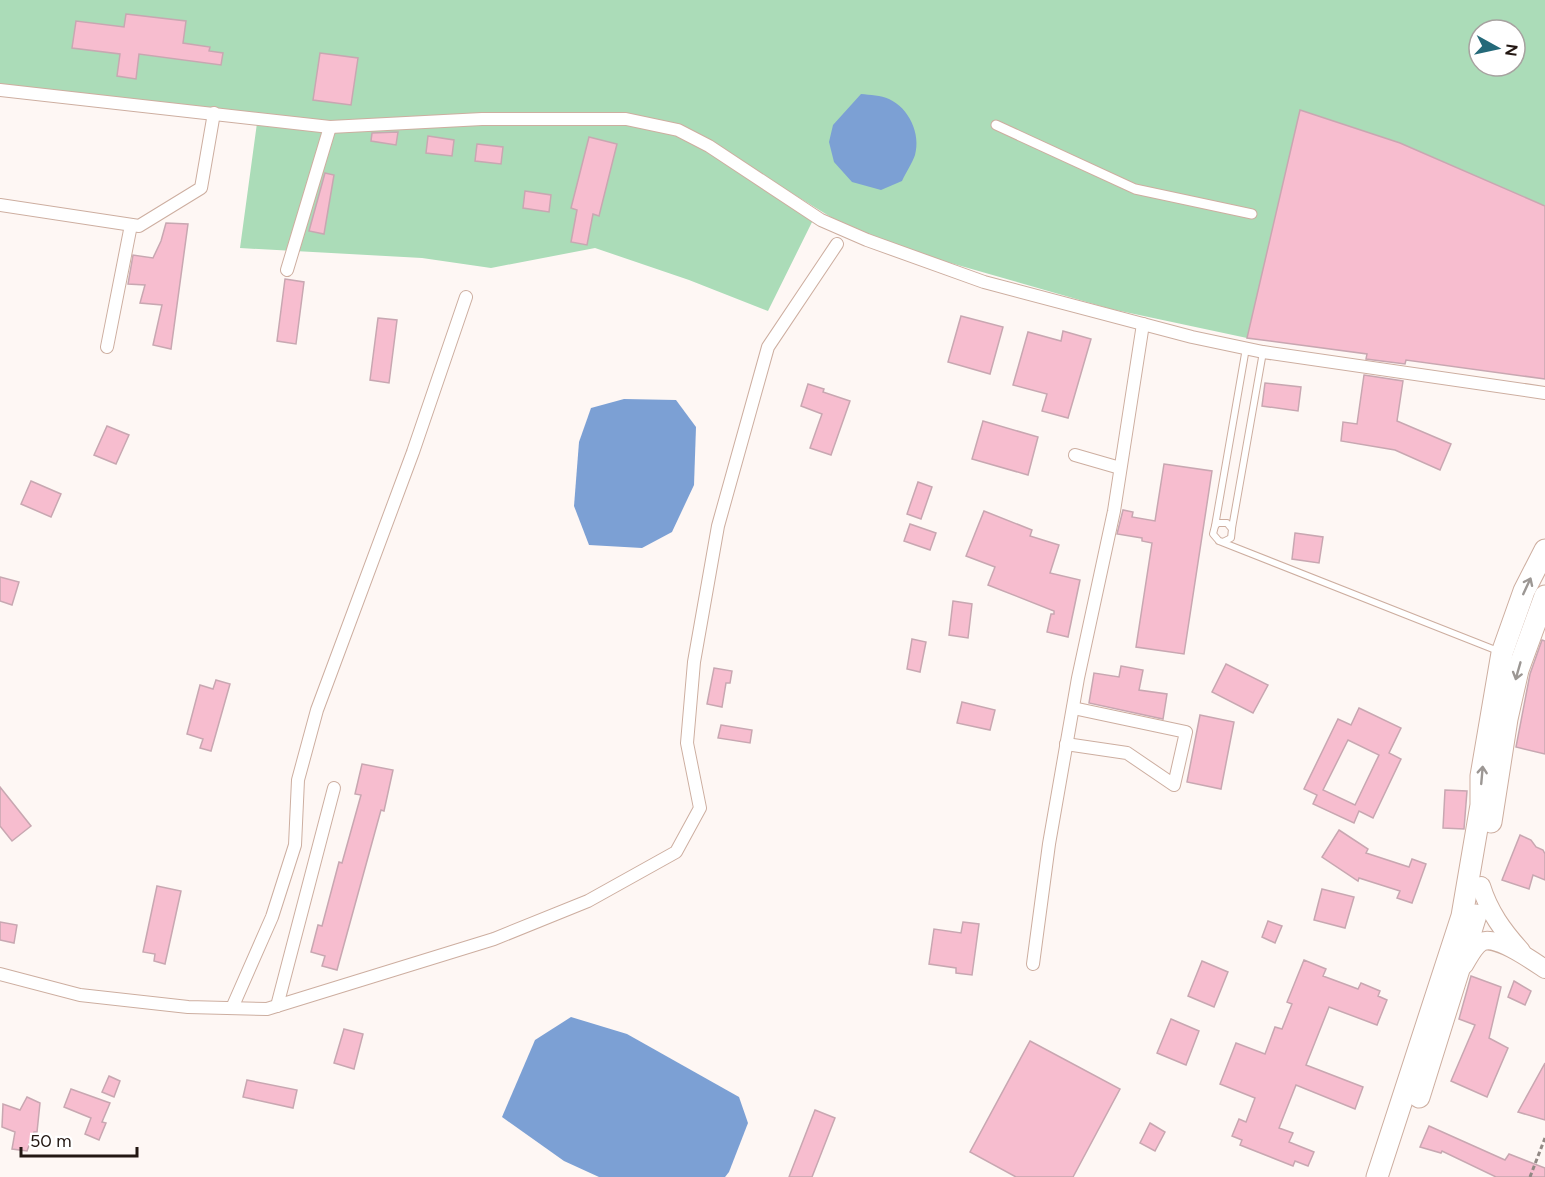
<svg xmlns="http://www.w3.org/2000/svg" width="1545" height="1177" font-family="Figtree,sans-serif">
  <style>
    .green { fill: #abdcb8; fill-rule: evenodd }
    .water { fill: #7ca0d4 }
    .building { fill: #f7bdcf; stroke: #c8a7b1; stroke-width: 1.5; fill-rule: evenodd }
    .lines { fill: none; stroke-linecap: round; stroke-linejoin: round }
    .service-casing { stroke: #cdaea0; stroke-width: 8 }
    .pedestrian-casing { stroke: #cdaea0; stroke-width: 11 }
    .minor-casing { stroke: #cdaea0; stroke-width: 14 }
    .secondary-casing { stroke: #cdaea0; stroke-width: 20 }
    .trunk-casing { stroke: #cdaea0; stroke-width: 23 }
    .path { stroke: #928985; stroke-width: 3; stroke-dasharray: 4.5 3; stroke-linecap: butt }
    .service { stroke: #fff; stroke-width: 6 }
    .pedestrian { stroke: #fff; stroke-width: 9 }
    .minor { stroke: #fff; stroke-width: 12 }
    .secondary { stroke: #fff; stroke-width: 18 }
    .trunk { stroke: #fff; stroke-width: 21 }
    .oneway { stroke: #9c9794 }
  </style>
  <rect width="100%" height="100%" fill="#fef7f4"/>
  <g class="green">
    <path d="M0,0H1545V206L1400,143L1300,111L1247,338L1111,309L919,254L852,230L680,125L495,115L329,121L0,86ZM1479,30H1515V66H1479Z"/>
    <path d="M257,123L408,125L625,123L675,132L814,218L768,311L689,280L595,248L491,268L422,258L240,248Z"/>
  </g>
  <g class="water">
    <path d="M861,94C870,95 881,95 889,99C909,108 921,134 915,155C912,164 906,172 902,181L881,190L852,182L834,162L829,142L833,125Z"/>
    <path d="M624,399L676,400L696,427L694,485L672,532L642,548L589,545L574,506L579,442L591,408Z"/>
    <path d="M571,1017L627,1034L739,1097L748,1123L729,1172L725,1177H599L564,1161L502,1117L535,1040Z"/>
  </g>
  <g class="building">
    <path d="M126,14L186,21L183,43L210,47L209,51L223,53L221,65L139,54L136,79L117,76L120,54L72,48L76,21L124,27Z"/>
    <path d="M320,53L358,58L351,105L313,100Z"/>
    <path d="M1300,110L1400,143L1545,206V379L1406,360L1405,364L1366,359L1367,354L1247,338Z"/>
    <path d="M398,132L396,145L371,141L372,133Z"/>
    <path d="M428,136L454,140L452,156L426,153Z"/>
    <path d="M589,137L617,144L599,216L593,214L587,245L571,242L577,210L571,208Z"/>
    <path d="M477,144L503,147L501,164L475,161Z"/>
    <path d="M325,173L334,175L324,234L309,231Z"/>
    <path d="M525,191L551,195L549,212L523,208Z"/>
    <path d="M166,223L188,224L171,349L153,345L162,305L140,303L145,285L128,284L133,255L153,258L161,241Z"/>
    <path d="M285,279L304,282L296,344L277,341Z"/>
    <path d="M961,316L1003,327L990,374L948,362Z"/>
    <path d="M378,318L397,320L389,383L370,380Z"/>
    <path d="M1063,331L1091,339L1068,418L1042,411L1047,394L1013,385L1028,332L1061,341Z"/>
    <path d="M1364,375L1403,381L1397,421L1451,444L1440,470L1395,450L1341,441L1343,422L1357,424Z"/>
    <path d="M1265,383L1301,387L1298,411L1262,406Z"/>
    <path d="M808,384L824,389L823,392L850,401L831,455L810,448L822,414L801,406Z"/>
    <path d="M983,421L1038,437L1028,475L972,459Z"/>
    <path d="M107,426L129,435L116,464L94,455Z"/>
    <path d="M1164,464L1212,471L1184,654L1136,647L1152,543L1142,541V538L1117,534L1123,510L1133,512L1132,517L1155,521Z"/>
    <path d="M31,481L61,494L51,517L21,504Z"/>
    <path d="M918,482L932,487L921,519L907,514Z"/>
    <path d="M984,511L1032,530L1030,536L1059,545L1050,573L1080,580L1068,637L1047,632L1051,614H1054V611L988,585L995,567L966,556Z"/>
    <path d="M910,524L936,533L930,550L904,541Z"/>
    <path d="M1295,533L1323,537L1319,563L1292,559Z"/>
    <path d="M0,577L19,582L12,605L0,601Z"/>
    <path d="M953,601L972,604L968,638L949,635Z"/>
    <path d="M912,639L926,642L920,672L907,669Z"/>
    <path d="M1542,640L1545,641V754L1516,747L1530,674Z"/>
    <path d="M1226,664L1268,685L1253,713L1212,692Z"/>
    <path d="M1121,666L1143,670L1139,690L1167,694L1163,719L1089,703L1094,673L1119,677Z"/>
    <path d="M714,668L732,671L730,683H726L722,707L707,704Z"/>
    <path d="M216,680L230,684L211,751L200,748L203,739L187,734L200,685L213,689Z"/>
    <path d="M962,702L995,710L990,730L957,723Z"/>
    <path d="M1359,708L1401,728L1389,753L1401,759L1373,818L1359,811L1354,823L1313,804L1317,795L1304,789L1338,719L1351,725ZM1348,740L1379,755L1355,805L1323,790Z"/>
    <path d="M1200,715L1234,722L1221,789L1187,782Z"/>
    <path d="M721,725L752,730L750,743L718,738Z"/>
    <path d="M362,764L393,770L384,811L381,810L337,970L322,966L325,956L311,952L318,925L322,926L339,862L342,863L361,795L355,794Z"/>
    <path d="M0,787L31,826L12,841L0,826Z"/>
    <path d="M1445,790L1467,791L1464,829L1443,828Z"/>
    <path d="M1339,830L1368,849L1366,853L1409,867L1412,859L1426,864L1412,903L1397,898L1400,891L1359,878L1358,881L1322,857Z"/>
    <path d="M1520,835L1531,840L1536,847L1543,850L1545,854V880L1533,875L1529,889L1502,880Z"/>
    <path d="M157,886L181,891L165,964L154,961L155,954L143,952Z"/>
    <path d="M1322,889L1354,897L1345,928L1314,920Z"/>
    <path d="M1268,921L1282,926L1275,943L1262,937Z"/>
    <path d="M0,922L17,925L14,943L0,940Z"/>
    <path d="M963,922L979,924L972,975L956,973V968L929,964L934,929L961,933Z"/>
    <path d="M1304,960L1326,969L1323,976L1358,989L1361,983L1380,991L1378,996L1387,1000L1377,1025L1329,1007L1306,1065L1363,1087L1355,1109L1296,1085L1279,1128L1293,1133L1289,1142L1314,1152L1308,1166L1295,1161L1293,1166L1240,1145L1242,1140L1232,1136L1239,1119L1246,1122L1255,1098L1220,1084L1236,1043L1265,1054L1275,1027L1282,1029L1292,1004L1287,1002Z"/>
    <path d="M1202,961L1228,972L1214,1007L1188,996Z"/>
    <path d="M1471,976L1501,987L1489,1038L1508,1048L1487,1097L1451,1081L1475,1025L1459,1019Z"/>
    <path d="M1514,981L1531,991L1525,1005L1508,997Z"/>
    <path d="M1171,1019L1199,1031L1186,1065L1157,1053Z"/>
    <path d="M344,1029L363,1034L354,1069L334,1063Z"/>
    <path d="M1030,1041L1120,1089L1073,1177H1016L970,1152Z"/>
    <path d="M1545,1063V1120L1518,1112Z"/>
    <path d="M109,1076L120,1081L114,1097L102,1092Z"/>
    <path d="M247,1080L297,1090L293,1108L243,1097Z"/>
    <path d="M71,1089L110,1103L102,1122L106,1123L99,1140L85,1134L91,1118L64,1107Z"/>
    <path d="M27,1097L40,1103L37,1132H34L27,1151L12,1149L15,1132L2,1127L3,1104L20,1110Z"/>
    <path d="M815,1110L835,1118L812,1177H789Z"/>
    <path d="M1150,1123L1165,1132L1155,1151L1140,1143Z"/>
    <path d="M1429,1126L1505,1160L1509,1154L1545,1168V1177H1496L1442,1151L1441,1153L1420,1147Z"/>
  </g>
  <g class="lines">
    <defs>
      <g id="service">
        <path d="M1215,526L1246,348"/>
        <path d="M1232,528L1263,352"/>
        <path d="M1219,541L1223,542L1231,538L1232,529L1227,523H1218L1215,526L1213,534L1219,541L1498,651"/>
      </g>
      <path id="pedestrian" d="M996,125L1135,189L1252,214"/>
      <g id="minor">
        <path d="M0,90L330,127L482,119H626L678,130L709,146L821,220L867,240L984,282L1192,337L1263,352L1545,393"/>
        <path d="M0,205L139,226L201,188L214,113"/>
        <path d="M287,270L330,127"/>
        <path d="M107,347L131,225"/>
        <path d="M1075,455L1120,468"/>
        <path d="M1066,744L1127,753L1174,785L1186,732L1073,708"/>
        <path d="M1033,964L1049,844L1078,678L1114,511L1143,324"/>
        <path d="M0,974L80,995L188,1007L267,1009L494,939L588,901L676,852L700,808L687,743L694,662L718,526L768,347L837,244"/>
        <path d="M277,1006L334,788"/>
        <path d="M232,1008L272,917L295,845L298,780L317,710L413,452L466,297"/>
      </g>
      <g id="secondary">
        <path d="M1481,886C1489,912 1503,931 1521,951"/>
        <path d="M1464,965C1468,959 1473,947 1481,942C1495,934 1533,961 1545,969"/>
      </g>
      <g id="trunk">
        <path d="M1491,822L1507,719L1518,670L1545,596"/>
        <path d="M1419,1097L1476,915"/>
        <path d="M1377,1177L1462,916L1481,805V776L1502,653L1524,591L1545,550"/>
      </g>
    </defs>
    <use href="#service" class="service-casing"/>
    <use href="#pedestrian" class="pedestrian-casing"/>
    <use href="#minor" class="minor-casing"/>
    <use href="#secondary" class="secondary-casing"/>
    <use href="#trunk" class="trunk-casing"/>
    <path class="path" d="M1530,1177L1545,1138"/>
    <use href="#service" class="service"/>
    <use href="#pedestrian" class="pedestrian"/>
    <use href="#minor" class="minor"/>
    <use href="#secondary" class="secondary"/>
    <use href="#trunk" class="trunk"/>
  </g>
  <defs><path id="oneway-shaft" d="M-6 0H5M1.5-3L5.5 0L1.5 3" fill="none" stroke-width="1.6" stroke-linecap="round" stroke-linejoin="round" transform="scale(1.5)"/></defs>
  <g class="oneway">
    <use href="#oneway-shaft" transform="translate(1527 586) rotate(-65)"/>
    <use href="#oneway-shaft" transform="translate(1518 671) rotate(106)"/>
    <use href="#oneway-shaft" transform="translate(1482 775) rotate(-85)"/>
  </g>
  <g transform="translate(1497 48) rotate(98)"><circle r="28" fill="#ffffff" stroke="#a7a2a0" stroke-width="1.5"/>
  <path d="M0-4.5L10 22L0 15L-10 22Z" fill="#246979"/>
  <text y="-9" font-size="16" font-weight="bold" text-anchor="middle" fill="#231712">N</text>
  </g>
  <path d="M21 1147v9h116v-9" fill="none" stroke="#231712" stroke-width="3"/>
  <text x="30" y="1147" font-size="18" fill="#231712" stroke="#ffffff" stroke-width="4.5" paint-order="stroke">50 m</text>
</svg>
